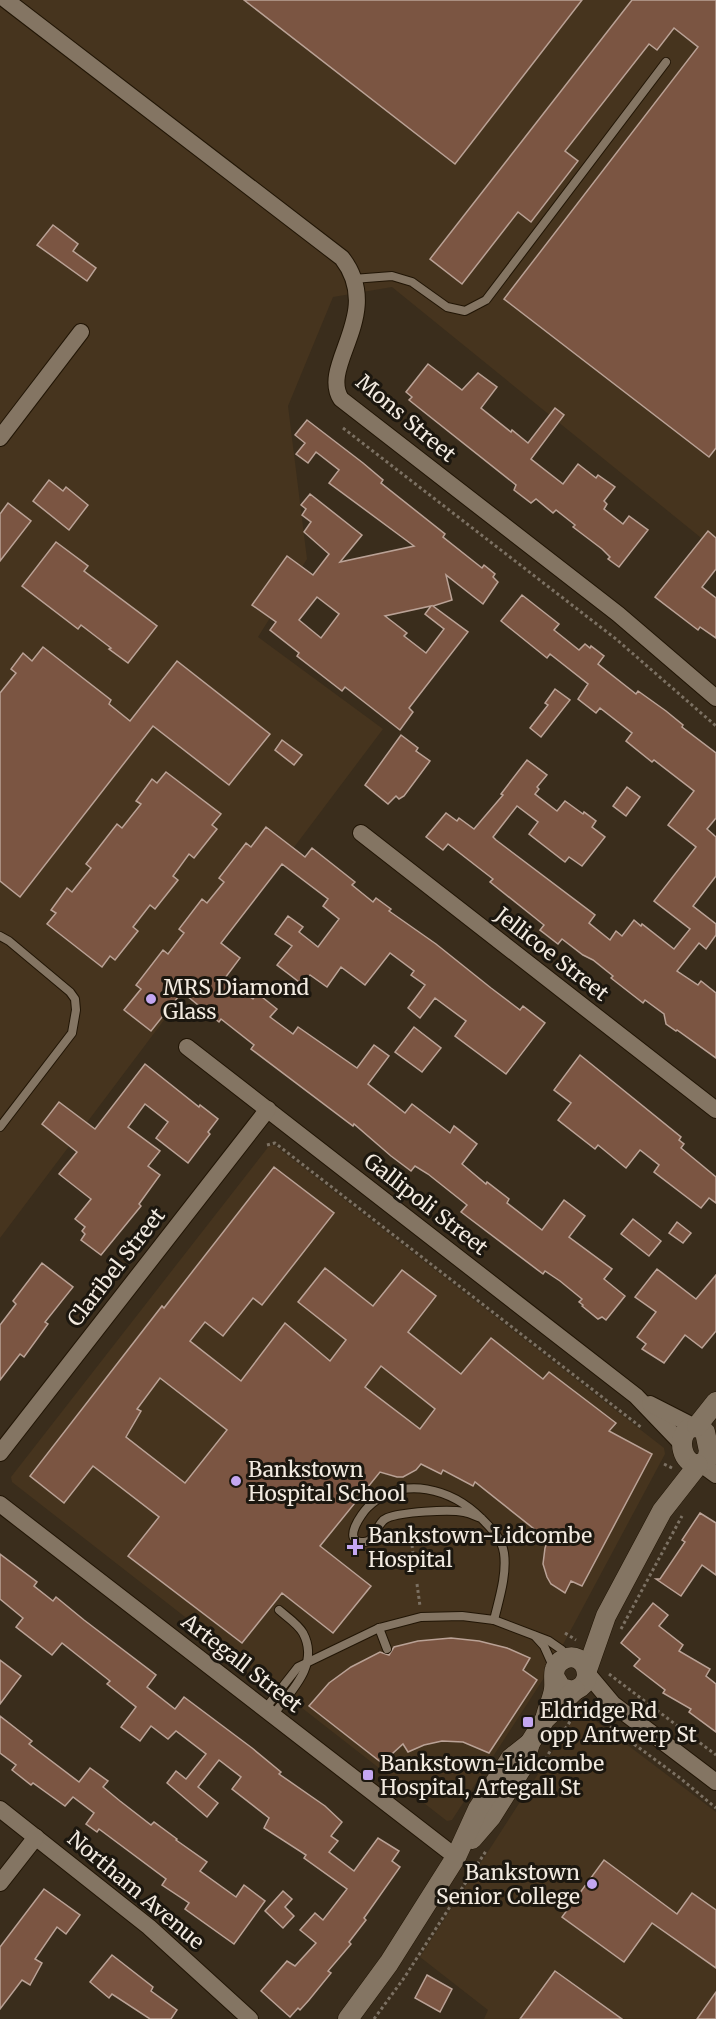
<svg xmlns="http://www.w3.org/2000/svg" width="716" height="2019" font-family="Merriweather,serif">
  <style>
    .built { fill: #46341e }
    .building { fill: #7b5542; stroke: #baa296; stroke-width: 1.5; fill-rule: evenodd }
    .lines { fill: none; stroke-linecap: round; stroke-linejoin: round }
    .service-casing { stroke: #211505; stroke-width: 10 }
    .minor-casing { stroke: #211505; stroke-width: 18 }
    .tertiary-casing { stroke: #211505; stroke-width: 21 }
    .path { stroke: #7c7163; stroke-width: 3; stroke-dasharray: 3 3; stroke-linecap: butt }
    .service { stroke: #847563; stroke-width: 8 }
    .minor { stroke: #847563; stroke-width: 16 }
    .tertiary { stroke: #847563; stroke-width: 20 }
    .poi-dot { fill: #c4a7f1; stroke: #1c170f; stroke-width: 2 }
    .labels { text-anchor: middle; dominant-baseline: central; stroke-width: 6; stroke-linejoin: round; paint-order: stroke }
    .street-label { font-size: 21px; fill: #f2eae0; stroke: #1c170f }
    .poi-label { font-size: 21px; fill: #f2eae0; stroke: #1c170f; text-anchor: start }
  </style>
  <rect width="100%" height="100%" fill="#3a2d1c"/>
  <g class="built">
    <path d="M0,0H716V550L392,287L333,297L288,406L307,559L258,637L383,729L0,1238Z"/>
    <path d="M274,1145L664,1448L665,1454L551,1667L452,1820L447,1821L12,1482L11,1477L269,1146Z"/>
    <path d="M580,1709L716,1812V2019H484L488,2010L420,1957Z"/>
  </g>
  <g class="building">
    <path d="M244,0H582L455,164Z"/>
    <path d="M632,0H716V448L709,457L504,299L698,47L674,28L657,50L649,44L565,151L578,161L531,222L518,212L462,284L430,259Z"/>
    <path d="M53,225L78,244L73,251L96,268L87,281L37,245Z"/>
    <path d="M428,364L462,390L478,373L497,387L481,408L511,432L512,430L528,443L555,408L564,415L531,459L563,484L578,464L596,478L598,475L615,487L604,501L607,504L604,509L623,524L629,516L648,530L619,567L608,559L610,557L602,549L573,527L575,525L556,510L553,513L536,499L531,503L514,490L516,485L409,400L412,397L406,392Z"/>
    <path d="M307,420L363,463L383,480L381,483L445,534L443,537L482,568L484,565L495,574L493,577L498,582L483,604L446,575L452,600L433,606L468,632L409,708L413,712L400,730L345,687L342,691L297,656L299,653L270,630L276,622L252,605L287,556L313,575L329,554L304,532L311,522L302,515L306,509L301,505L310,494L362,535L340,562L414,546L329,483L339,470L316,452L308,463L296,454L305,443L295,435ZM317,597L339,614L321,638L299,620ZM431,606L425,614L444,629L426,653L404,636L407,633L385,616Z"/>
    <path d="M49,480L63,491L66,487L88,505L69,530L33,501Z"/>
    <path d="M8,503L31,521L0,561V514Z"/>
    <path d="M708,531L716,538V569L702,587L716,598V638L700,627L698,630L655,597Z"/>
    <path d="M56,542L88,566L84,571L157,626L128,663L109,649L111,648L81,625L78,629L22,586Z"/>
    <path d="M522,595L559,624L554,630L579,650L585,644L590,648L591,646L604,656L598,664L636,694L638,691L666,711L683,725L682,727L716,753V818L707,829L716,837V876L693,906L716,924V935L706,949L699,943L677,971L698,985L701,981L716,993V1058L677,1030L676,1031L666,1024L664,1014L645,1000L643,1003L611,978L613,976L593,960L583,955L562,939L558,944L540,930L544,925L490,882L493,879L448,844L443,850L426,837L446,813L457,821L459,818L474,829L503,795L501,794L527,760L547,775L537,787L539,789L535,794L557,811L565,801L583,814L584,812L596,821L592,827L605,837L582,866L569,857L565,862L529,834L538,822L517,806L493,837L496,840L595,915L589,923L610,940L616,931L622,936L634,920L641,926L642,924L674,949L690,929L654,901L696,847L668,825L694,791L654,760L652,762L626,741L632,733L600,708L596,713L578,699L588,684L550,654L547,658L501,621Z"/>
    <path d="M43,647L111,700L109,704L130,721L177,661L270,734L229,785L153,726L20,897L0,881V693L16,673L11,669L23,653L32,661Z"/>
    <path d="M555,689L570,700L541,737L530,728L548,705L545,703Z"/>
    <path d="M401,735L418,748L416,751L430,761L404,796L399,799L396,796L388,804L365,785Z"/>
    <path d="M282,740L302,755L294,765L275,750Z"/>
    <path d="M166,772L221,814L212,825L217,829L194,858L189,854L173,876L178,880L155,909L150,905L133,927L138,931L115,960L110,956L102,967L47,924L56,913L51,910L67,888L72,892L91,868L86,864L117,824L122,828L141,804L136,801L152,779L157,783Z"/>
    <path d="M627,787L640,797L626,816L613,806Z"/>
    <path d="M266,827L305,857L312,848L355,882L352,885L373,902L376,898L391,909L389,911L436,944L491,988L520,1010L523,1006L545,1023L506,1074L455,1036L466,1021L435,998L420,1018L408,1008L425,985L411,975L414,971L390,953L365,985L341,967L327,987L310,975L303,985L277,965L292,946L275,934L288,916L303,927L299,932L318,947L339,919L323,906L328,899L282,864L221,943L240,958L225,978L253,999L257,993L277,1009L270,1017L293,1034L298,1027L357,1068L374,1045L389,1056L368,1084L405,1113L412,1104L450,1133L454,1126L477,1144L462,1164L486,1184L487,1182L509,1199L507,1203L542,1230L564,1200L585,1216L569,1237L612,1269L604,1279L625,1296L606,1320L602,1317L598,1319L582,1306L583,1305L579,1302L582,1299L560,1281L545,1271L543,1274L461,1212L467,1205L428,1174L415,1166L411,1171L391,1156L354,1124L353,1126L251,1049L254,1045L221,1019L219,1022L182,992L151,1031L124,1010L141,989L136,985L163,950L168,954L184,933L179,929L202,899L207,903L224,882L219,878L246,843L251,847Z"/>
    <path d="M414,1027L441,1048L422,1072L395,1052Z"/>
    <path d="M580,1055L681,1137L679,1140L684,1144L681,1148L716,1177V1203L709,1198L701,1208L654,1172L659,1165L640,1150L626,1168L598,1145L595,1149L558,1120L571,1103L554,1090Z"/>
    <path d="M145,1064L199,1107L200,1105L218,1119L208,1132L210,1134L188,1163L156,1138L168,1122L145,1104L128,1127L160,1151L148,1166L160,1175L139,1204L141,1206L101,1255L81,1240L85,1234L82,1231L85,1227L75,1219L91,1199L59,1174L77,1152L42,1124L59,1102L95,1129Z"/>
    <path d="M274,1167L334,1213L262,1305L253,1298L223,1336L205,1322L190,1341L241,1381L285,1323L330,1361L346,1340L298,1302L325,1268L373,1306L402,1270L436,1296L408,1332L461,1374L491,1338L543,1379L549,1372L616,1423L609,1431L652,1454L582,1586L571,1581L565,1593L551,1584L547,1577L543,1564L545,1548L548,1540L475,1482L473,1486L443,1470L441,1474L421,1464L416,1470L403,1477H397L380,1472L320,1546L371,1586L333,1633L282,1593L242,1643L128,1556L159,1517L93,1466L64,1503L30,1476L162,1306L164,1308ZM381,1366L435,1409L420,1429L365,1387ZM160,1378L227,1430L185,1483L126,1437L141,1411L137,1409Z"/>
    <path d="M633,1219L661,1241L649,1256L621,1234Z"/>
    <path d="M677,1222L691,1233L683,1243L669,1233Z"/>
    <path d="M42,1263L73,1287L45,1322L48,1324L24,1357L20,1354L0,1380V1325L16,1304L13,1301Z"/>
    <path d="M657,1269L696,1299L716,1275V1331L702,1348L685,1335L664,1363L642,1349L646,1344L637,1337L656,1312L635,1297Z"/>
    <path d="M700,1513L716,1523V1575L702,1565L681,1596L656,1579H660L685,1542L682,1540Z"/>
    <path d="M0,1554L37,1582L34,1586L53,1601L56,1597L84,1620L156,1675L147,1687L175,1709L184,1697L252,1748L281,1772L279,1774L325,1806L342,1822L331,1836L338,1841L329,1852L354,1871L378,1838L399,1851L392,1861L400,1867L364,1918L366,1920L349,1942L351,1944L328,1971L331,1973L309,2000L300,2010L298,2008L290,2017L261,1991L287,1961L295,1966L316,1943L300,1930L315,1913L323,1920L347,1889L304,1858L306,1855L264,1828L269,1818L232,1789L241,1777L219,1760L198,1787L218,1803L207,1817L167,1783L176,1771L186,1779L206,1754L176,1731L168,1739L151,1726L140,1741L121,1727L136,1707L107,1684L110,1681L62,1643L52,1655L16,1627L23,1618L0,1599Z"/>
    <path d="M653,1603L668,1615L659,1626L683,1645L679,1651L710,1669L706,1676L716,1684V1732L689,1712L691,1709L663,1693L665,1690L634,1666L640,1659L621,1643Z"/>
    <path d="M451,1638L479,1641L507,1648L530,1658L523,1670L537,1680L489,1753L463,1742L442,1741L424,1745L408,1752L403,1744L382,1763L309,1706L329,1683L351,1667L380,1652L389,1655L394,1647L418,1641Z"/>
    <path d="M0,1660L21,1676L0,1704Z"/>
    <path d="M0,1716L32,1741L29,1744L79,1782L90,1768L108,1781L103,1787L120,1801L151,1825L154,1822L177,1839L176,1840L207,1862L200,1871L236,1897L244,1885L265,1901L234,1944L185,1909L189,1903L162,1885L166,1879L99,1829L97,1832L86,1824L94,1813L73,1797L65,1806L33,1783L31,1785L12,1770L16,1765L0,1753Z"/>
    <path d="M604,1860L677,1914L692,1893L716,1910V1968L652,1923L624,1962L562,1917Z"/>
    <path d="M44,1889L80,1915L66,1934L57,1927L35,1959L42,1963L30,1985L22,1980L0,2009V1947Z"/>
    <path d="M283,1891L292,1899L285,1907L294,1916L283,1928L265,1911Z"/>
    <path d="M112,1955L153,1987L151,1991L177,2010L171,2019H150L112,1994L109,1998L90,1982Z"/>
    <path d="M555,1971L622,2019H520Z"/>
    <path d="M427,1975L452,1989L440,2012L415,1998Z"/>
    <path d="M716,1992V2019H697Z"/>
  </g>
  <g class="lines">
    <defs>
      <g id="service">
        <path d="M353,279L392,276L412,282L447,307L465,311L486,300L666,62"/>
        <path d="M0,936L9,941L70,992L75,999L76,1010L72,1033L0,1127"/>
        <path d="M481,1518C475,1516 470,1513 464,1512C449,1509 401,1512 387,1518C376,1522 376,1543 363,1542C341,1542 362,1513 368,1507C403,1474 452,1489 482,1519C492,1529 502,1539 504,1553C507,1575 499,1599 494,1620"/>
        <path d="M379,1628L387,1649"/>
        <path d="M535,1636L544,1646L553,1666"/>
        <path d="M265,1709L298,1667L379,1628L421,1617L462,1616L494,1620L549,1641L562,1650L566,1658"/>
        <path d="M273,1715C291,1691 320,1665 303,1633C298,1624 287,1617 279,1610"/>
      </g>
      <g id="minor">
        <path d="M6,0L342,258C385,314 319,365 341,399L618,614L716,698"/>
        <path d="M0,438L81,332"/>
        <path d="M361,833L716,1110"/>
        <path d="M187,1047L636,1396L683,1445"/>
        <path d="M650,1404L695,1427"/>
        <path d="M0,1453L268,1109"/>
        <path d="M701,1464L716,1475"/>
        <path d="M0,1504L456,1857"/>
        <path d="M587,1673L613,1704L716,1782"/>
        <path d="M0,1809L149,1927L250,2019"/>
        <path d="M0,1883L36,1837"/>
      </g>
      <g id="tertiary">
        <path d="M697,1426L705,1432L709,1451L707,1460L698,1465C682,1463 677,1440 688,1429Z"/>
        <path d="M697,1426L716,1402"/>
        <path d="M587,1670L606,1616L662,1511L698,1465"/>
        <path d="M546,1716C548,1707 553,1698 554,1689C555,1682 553,1675 555,1669C556,1665 560,1661 564,1659C585,1649 599,1684 572,1691L561,1688L555,1678"/>
        <path d="M472,1839L491,1817L523,1766L530,1743L545,1719L575,1690"/>
        <path d="M348,2019L389,1963L456,1857L478,1809L511,1758L530,1743"/>
      </g>
    </defs>
    <use href="#service" class="service-casing"/>
    <use href="#minor" class="minor-casing"/>
    <use href="#tertiary" class="tertiary-casing"/>
    <g class="path">
      <path d="M343,428L616,639L716,726"/>
      <path d="M267,1145L275,1143L642,1428"/>
      <path d="M664,1464L672,1468"/>
      <path d="M409,1523L410,1532"/>
      <path d="M412,1545L415,1570"/>
      <path d="M417,1584L420,1606"/>
      <path d="M621,1629L682,1516"/>
      <path d="M565,1633L576,1640"/>
      <path d="M609,1674L716,1755"/>
      <path d="M581,1705L680,1778L716,1808"/>
      <path d="M545,1759L571,1720"/>
      <path d="M374,2019L404,1978L486,1851"/>
    </g>
    <use href="#service" class="service"/>
    <use href="#minor" class="minor"/>
    <use href="#tertiary" class="tertiary"/>
  </g>
  <g class="poi-dot">
    <circle cx="151" cy="999" r="6"/>
    <circle cx="236" cy="1481" r="6"/>
    <path d="M352 1538h6v6h6v6h-6v6h-6v-6h-6v-6h6z"/>
    <rect x="522" y="1716" width="12" height="12" rx="3"/>
    <rect x="362" y="1769" width="12" height="12" rx="3"/>
    <circle cx="592" cy="1884" r="6"/>
  </g>
  <g class="labels">
    <g class="street-label">
      <text transform="translate(406 418) rotate(40)">Mons Street</text>
      <text transform="translate(552 954) rotate(38)">Jellicoe Street</text>
      <text transform="translate(426 1204) rotate(38)">Gallipoli Street</text>
      <text transform="translate(116 1267) rotate(-52)">Claribel Street</text>
      <text transform="translate(242 1663) rotate(38)">Artegall Street</text>
      <text transform="translate(136 1890) rotate(40)">Northam Avenue</text>
    </g>
    <g class="poi-label">
      <text x="163" y="987">MRS Diamond<tspan x="163" dy="24">Glass</tspan></text>
      <text x="248" y="1469">Bankstown<tspan x="248" dy="24">Hospital School</tspan></text>
      <text x="368" y="1535">Bankstown-Lidcombe<tspan x="368" dy="24">Hospital</tspan></text>
      <text x="540" y="1710">Eldridge Rd<tspan x="540" dy="24">opp Antwerp St</tspan></text>
      <text x="380" y="1763">Bankstown-Lidcombe<tspan x="380" dy="24">Hospital, Artegall St</tspan></text>
      <text x="580" y="1872" text-anchor="end">Bankstown<tspan x="580" dy="24">Senior College</tspan></text>
    </g>
  </g>
</svg>
